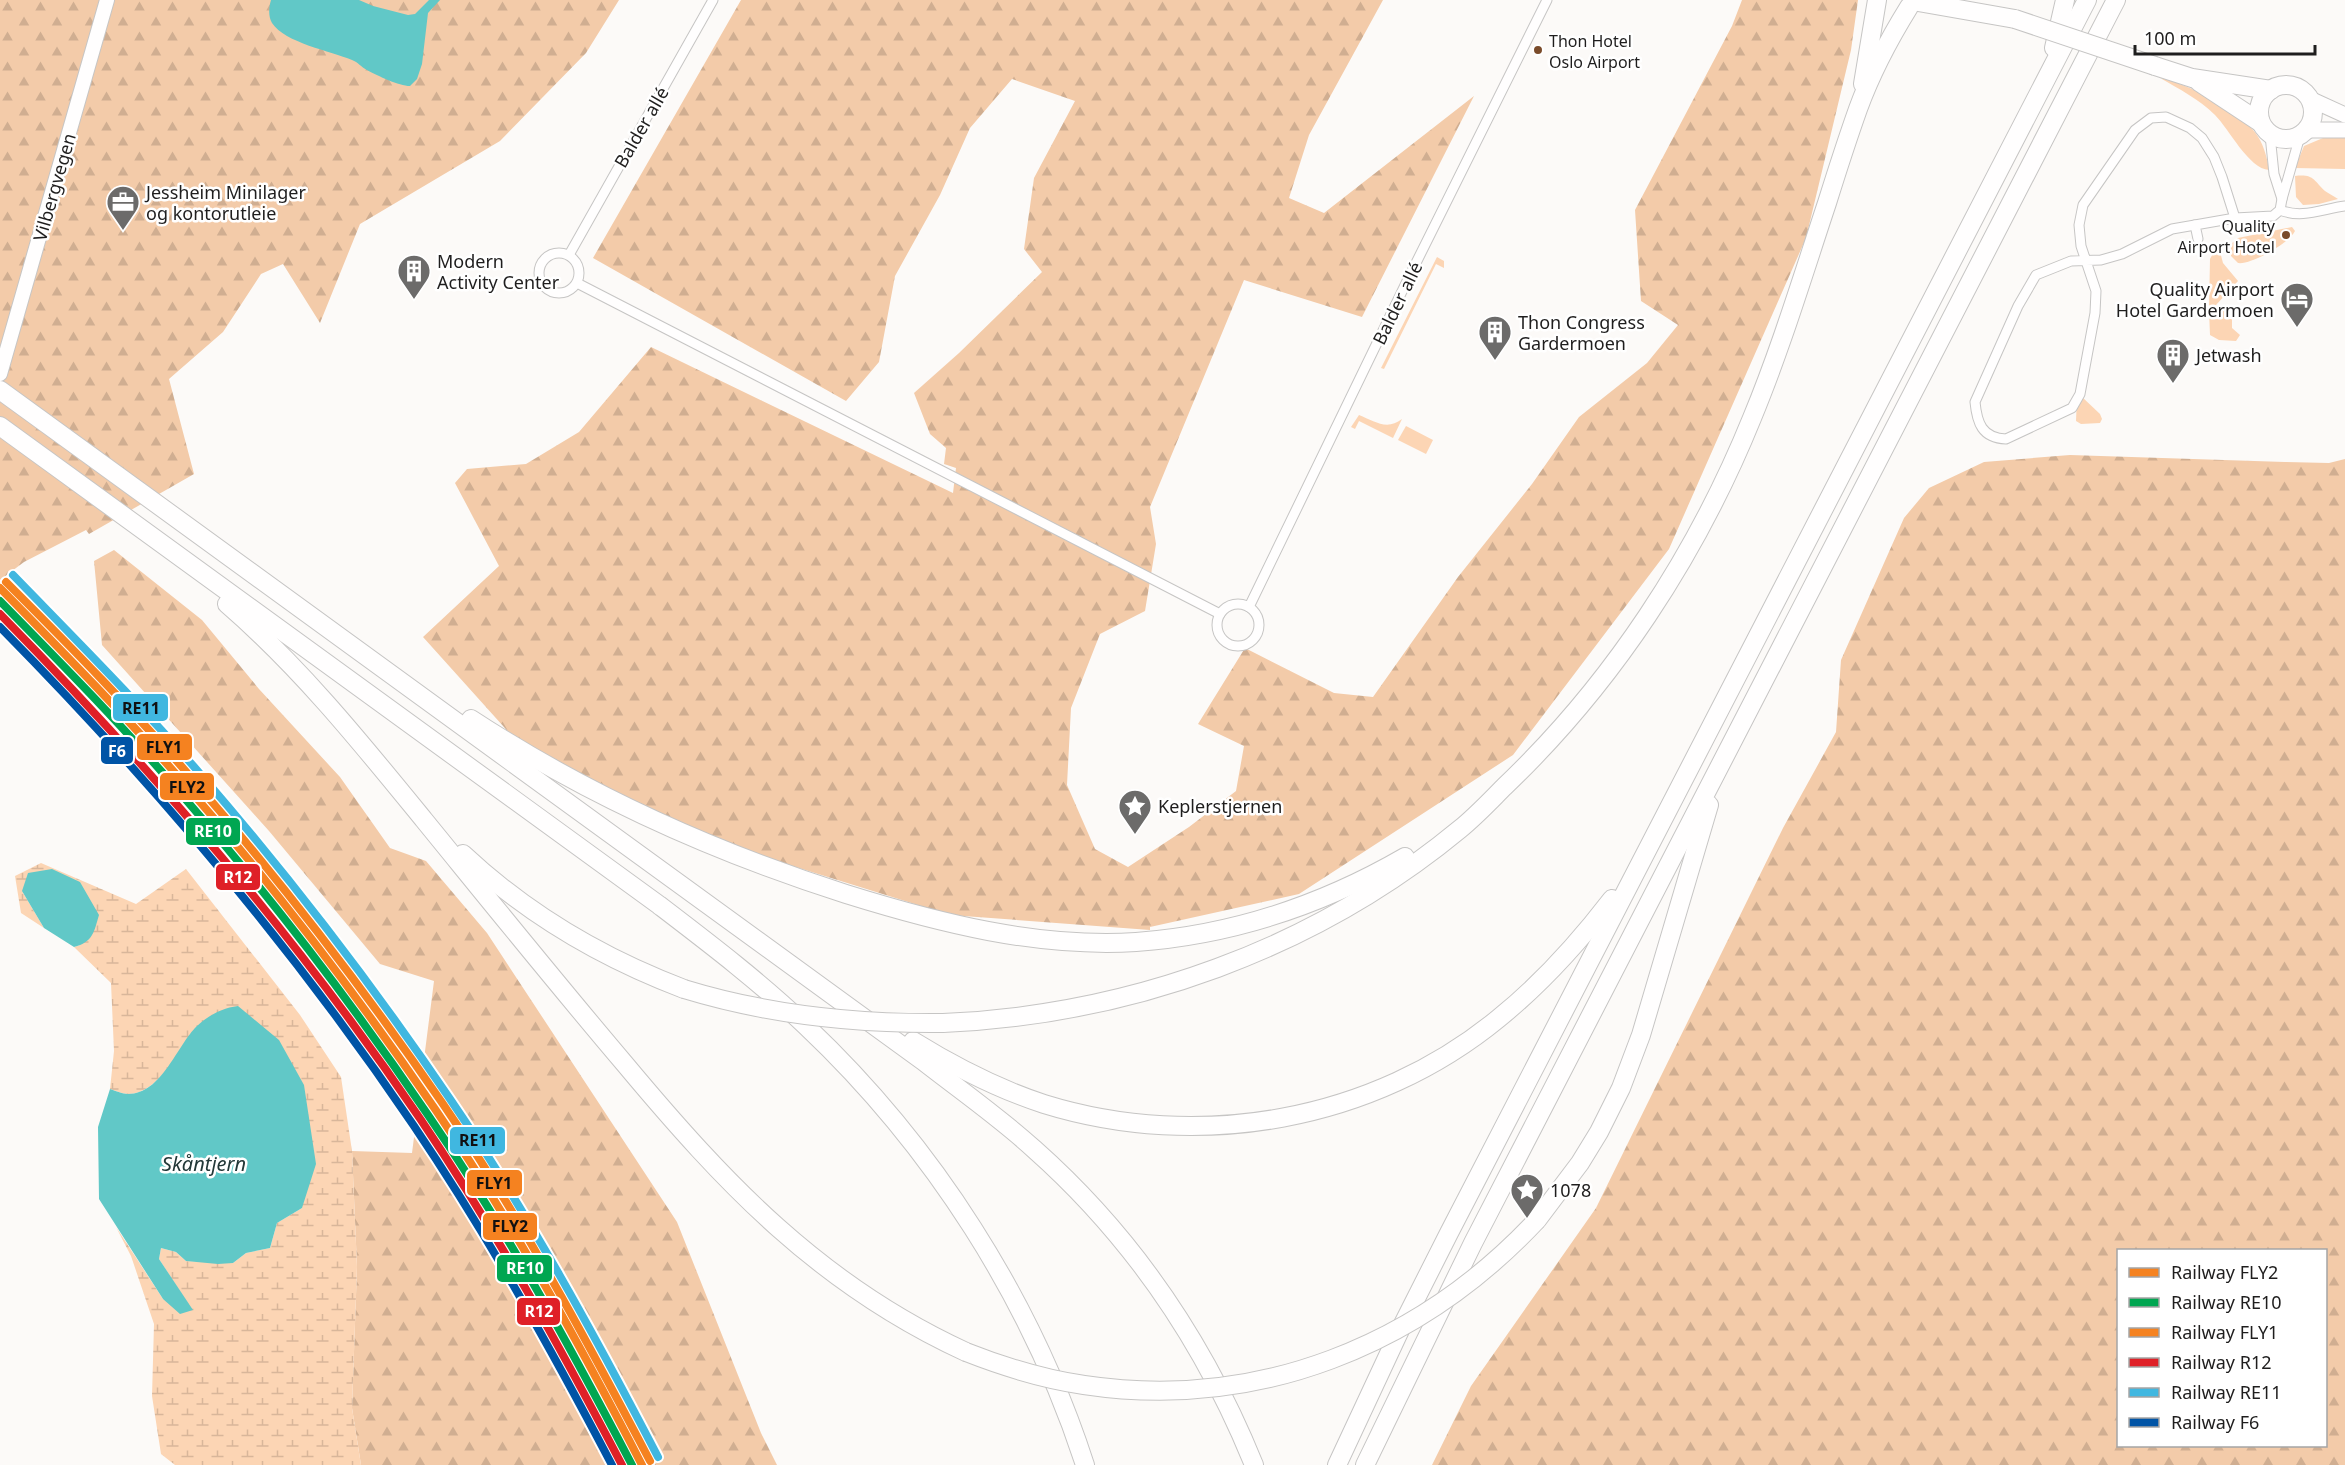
<svg xmlns="http://www.w3.org/2000/svg" width="2345" height="1465" font-family="'Noto Sans',sans-serif">
  <style>
    .grass { fill: #fcd5b4 }
    .forest { fill: url(#forest-firs); fill-rule: evenodd }
    .wetland { fill: url(#wetland-marsh) }
    .water { fill: #61c8c7 }
    .lines { fill: none; stroke-linecap: round; stroke-linejoin: round }
    .street-casing { stroke: #c6c5c4; stroke-width: 11 }
    .secondary-casing { stroke: #c6c5c4; stroke-width: 16 }
    .primary-casing { stroke: #c6c5c4; stroke-width: 17 }
    .highway-casing { stroke: #c6c5c4; stroke-width: 20 }
    .street { stroke: #fffefe; stroke-width: 9 }
    .secondary { stroke: #fffefe; stroke-width: 14 }
    .primary { stroke: #fffefe; stroke-width: 15 }
    .highway { stroke: #fffefe; stroke-width: 18 }
    .highway-bridge-casing { stroke: #c6c5c4; stroke-width: 20; stroke-linecap: butt }
    .highway-bridge { stroke: #fffefe; stroke-width: 18 }
    .rail-1-casing { stroke: #fff; stroke-width: 12 }
    .rail-2-casing { stroke: #fff; stroke-width: 12 }
    .rail-3-casing { stroke: #fff; stroke-width: 12 }
    .rail-4-casing { stroke: #fff; stroke-width: 12 }
    .rail-5-casing { stroke: #fff; stroke-width: 12 }
    .rail-6-casing { stroke: #fff; stroke-width: 12 }
    .rail-1 { stroke: #f58220; stroke-width: 8 }
    .rail-2 { stroke: #00a651; stroke-width: 8 }
    .rail-3 { stroke: #f58220; stroke-width: 8 }
    .rail-4 { stroke: #df2027; stroke-width: 8 }
    .rail-5 { stroke: #40b7e0; stroke-width: 8 }
    .rail-6 { stroke: #0054a6; stroke-width: 8 }
    .bus-dot { fill: #7a4b2a; stroke: #fff; stroke-width: 2 }
    .labels { text-anchor: middle; dominant-baseline: central; stroke-width: 5; stroke-linejoin: round; paint-order: stroke }
    .bus-label { font-size: 16px; fill: #1f1e1e; stroke: #fff; text-anchor: start }
    .street-label { font-size: 18px; fill: #1f1e1e; stroke: #fff }
    .poi-label { font-size: 18px; fill: #1f1e1e; stroke: #fff; text-anchor: start }
    .water-label { font-size: 20px; font-style: italic; fill: #223838; stroke: #fff }
    .line-badge { stroke: #fff; stroke-width: 2 }
    .badge-label { font-size: 16px; text-anchor: middle; font-weight: bold; fill: #fff }
    .pale-badge-label { font-size: 16px; text-anchor: middle; font-weight: bold; fill: #111 }
  </style>
  <defs>
    <pattern id="forest-firs" width="22" height="20" patternUnits="userSpaceOnUse" patternTransform="scale(1.5)"><rect width="22" height="20" fill="#f3cba9"/><path d="M5 1l3.5 6h-7zM16 11l3.5 6h-7z" fill="#d0ae91"/></pattern>
    <pattern id="wetland-marsh" width="20" height="14" patternUnits="userSpaceOnUse" patternTransform="scale(1.5)"><rect width="20" height="14" fill="#fcd5b4"/><path d="M1 5h8M5 5V1M11 12h8M15 12V8" fill="none" stroke="#d8b69a"/></pattern>
  </defs>
  <rect width="100%" height="100%" fill="#fcfaf8"/>
  <g class="grass">
    <path d="M2160,78C2187,83 2237,110 2254,131C2263,142 2267,156 2269,170C2249,169 2229,129 2215,115C2199,99 2179,89 2160,78Z"/>
    <path d="M2345,136V169L2295,168L2304,146L2323,138Z"/>
    <path d="M2295,176C2314,174 2313,180 2325,191C2329,194 2334,196 2338,199L2319,204L2303,205L2296,197Z"/>
    <path d="M2292,227L2295,231C2289,243 2251,265 2238,263L2231,256V244L2238,238Z"/>
    <path d="M2218,244L2223,263L2238,281L2216,305L2209,309L2210,259Z"/>
    <path d="M1437,257L1444,261V268L1436,264L1384,369L1381,368Z"/>
    <path d="M2218,305H2232V328L2240,335L2236,341L2219,340L2210,335L2209,311Z"/>
    <path d="M2081,396L2100,414L2102,419L2100,423L2081,424L2076,421L2077,397Z"/>
    <path d="M1359,415C1374,421 1387,431 1402,419L1393,438L1359,421L1355,429L1351,427Z"/>
    <path d="M1406,426L1433,440L1426,454L1398,440Z"/>
  </g>
  <g class="forest">
    <path d="M0,0H619L586,53L500,141L360,224L320,323L283,264L261,274L223,332L169,379L194,474L89,534L86,530L24,562L0,580Z"/>
    <path d="M741,0H1383L1309,135L1289,198L1324,213L1474,96L1362,317L1244,280L1150,507L1156,544L1145,611L1100,634L1071,708L1067,785L1095,849L1128,867L1189,827L1236,791L1244,746L1198,724L1245,648L1334,693L1373,697L1458,577L1532,484L1579,417L1647,363L1678,325L1641,301L1635,210L1732,26L1742,0H1858L1851,50L1806,238L1669,549L1513,755L1299,894L1150,927V930L950,915L725,845L521,746L423,637L499,566L455,483L467,469L526,464L579,432L651,347L953,493L956,468L944,464L946,448L930,434L914,393L959,353L1042,272L1024,249L1034,178L1075,101L1012,79L970,128L940,195L895,276L879,362L846,401L593,258Z"/>
    <path d="M2070,455L2285,462L2329,463L2345,459V1465H1432L1471,1386L1596,1208L1783,828L1836,732L1841,660L1904,518L1929,488L1984,462ZM2118,1250H2326V1446H2118Z"/>
    <path d="M114,550L202,620L259,689L340,777L390,848L426,861L487,933L677,1222L761,1433L777,1465H361L352,1408L357,1267L352,1151L412,1153L434,981L380,964L269,831L102,645L94,561Z"/>
  </g>
  <path class="wetland" d="M41,863L136,904L186,869L300,1015L341,1077L352,1151L357,1267L352,1408L361,1465H175L161,1454L152,1396L154,1324L131,1256L116,1227L163,1299L192,1310L159,1259L161,1248L176,1252L186,1261L233,1263L246,1253L270,1248L277,1223L302,1208L196,1027C182,1048 157,1095 128,1094C123,1094 116,1091 110,1089L114,1051L111,983L74,947L80,945L22,891L44,928L21,913L15,876Z"/>
  <g class="water">
    <path d="M271,0H359L373,6L408,15L415,14L429,0H440L428,13L422,64L417,79L410,86C399,86 378,76 367,70C361,67 358,62 352,60C331,51 285,43 272,23C268,16 269,7 271,0Z"/>
    <path d="M52,869L80,882L99,915C94,932 93,942 74,947L44,928L22,891L28,873Z"/>
    <path d="M238,1006L279,1040L304,1085L316,1164L302,1208L277,1223L270,1248L246,1253L233,1263L218,1264L186,1261L176,1252L161,1248L159,1259L193,1310L180,1314L163,1299L99,1199L98,1127L110,1089C116,1091 123,1094 128,1094C162,1094 177,1045 197,1026C209,1015 222,1008 238,1006Z"/>
  </g>
  <g class="lines">
    <defs>
      <g id="street">
        <path d="M2270,135L2274,174L2282,199L2300,136"/>
        <path d="M2280,210C2302,219 2322,209 2345,206"/>
        <path d="M2195,225L2172,229L2122,254L2101,260L2071,261L2036,275L2018,306L1975,402C1977,423 1982,438 2006,439L2072,408L2080,394L2095,313L2096,291L2081,246L2079,225L2083,205L2135,130L2151,118L2166,117L2190,128L2202,138L2214,157L2222,177L2235,218"/>
        <path d="M2198,239L2195,225L2235,218L2273,216L2280,210L2282,199"/>
        <circle cx="559" cy="273" r="20"/>
        <path d="M569,255L713,0"/>
        <path d="M577,283L1220,614"/>
        <circle cx="1238" cy="625" r="21"/>
        <path d="M1249,607L1409,277L1547,0"/>
      </g>
      <path id="secondary" d="M0,374L107,0"/>
      <g id="primary">
        <path d="M2310,99L2345,115"/>
        <path d="M2308,130H2345"/>
      </g>
      <g id="highway">
        <path d="M1918,2L2015,19"/>
        <path d="M2054,48L2065,0"/>
        <path d="M2155,66L2192,78L2271,90"/>
        <path d="M2199,82L2261,123"/>
        <path d="M1863,84L1877,0"/>
        <circle cx="2286" cy="112" r="27"/>
        <path d="M0,390L923,1061C960,1090 999,1117 1034,1149C1132,1236 1205,1344 1254,1465"/>
        <path d="M0,426L659,905C710,944 760,982 806,1026C933,1146 1031,1299 1085,1465"/>
        <path d="M227,604C301,668 362,744 424,820C490,901 556,983 624,1063C725,1184 820,1285 966,1352"/>
        <path d="M471,719C587,795 714,852 846,894C939,923 1037,948 1136,942C1232,935 1322,905 1405,857"/>
        <path d="M463,854C527,914 602,958 684,989"/>
        <path d="M943,1023C1130,1015 1315,949 1460,829C1476,816 1490,801 1504,787C1612,684 1696,556 1752,418C1781,348 1803,275 1827,203C1837,171 1847,140 1858,109C1870,76 1891,36 1909,7"/>
        <path d="M913,1041C955,1067 998,1089 1044,1104C1199,1152 1374,1121 1499,1018C1541,984 1579,942 1612,899"/>
        <path d="M1537,1220L1580,1163L1599,1132L1621,1088L1641,1035L1709,805"/>
        <path d="M1337,1465L1400,1330L1449,1233L2087,0"/>
        <path d="M1365,1465L1473,1243L2116,0"/>
      </g>
    </defs>
    <use href="#street" class="street-casing"/>
    <use href="#secondary" class="secondary-casing"/>
    <use href="#primary" class="primary-casing"/>
    <use href="#highway" class="highway-casing"/>
    <use href="#street" class="street"/>
    <use href="#secondary" class="secondary"/>
    <use href="#primary" class="primary"/>
    <use href="#highway" class="highway"/>
    <defs>
      <g id="highway-bridge">
        <path d="M2015,19L2155,66"/>
        <path d="M684,989C769,1015 854,1024 943,1023"/>
        <path d="M966,1352C1004,1367 1043,1379 1084,1385C1257,1411 1419,1346 1537,1220"/>
      </g>
    </defs>
    <use href="#highway-bridge" class="highway-bridge-casing"/>
    <use href="#highway-bridge" class="highway-bridge"/>
    <defs>
      <path id="rail-1" d="M0,588C64,653 128,718 188,788C277,890 359,998 435,1109C513,1223 579,1343 642,1465"/>
      <path id="rail-2" d="M0,601C62,664 124,727 181,794C270,896 352,1003 428,1115C505,1227 569,1345 632,1465"/>
      <path id="rail-3" d="M6,582C71,647 135,712 195,782C284,885 366,992 443,1104C521,1218 586,1339 650,1461"/>
      <path id="rail-4" d="M0,614C155,772 296,936 421,1120C496,1231 560,1347 622,1465"/>
      <path id="rail-5" d="M13,575C77,641 142,706 202,776C291,879 374,987 450,1099C528,1213 594,1334 658,1457"/>
      <path id="rail-6" d="M0,627C152,781 292,946 414,1126C487,1234 551,1349 612,1465"/>
    </defs>
    <use href="#rail-1" class="rail-1-casing"/>
    <use href="#rail-2" class="rail-2-casing"/>
    <use href="#rail-3" class="rail-3-casing"/>
    <use href="#rail-4" class="rail-4-casing"/>
    <use href="#rail-5" class="rail-5-casing"/>
    <use href="#rail-6" class="rail-6-casing"/>
    <use href="#rail-1" class="rail-1"/>
    <use href="#rail-2" class="rail-2"/>
    <use href="#rail-3" class="rail-3"/>
    <use href="#rail-4" class="rail-4"/>
    <use href="#rail-5" class="rail-5"/>
    <use href="#rail-6" class="rail-6"/>
  </g>
  <defs>
    <symbol id="office-pin" viewBox="-11 -11 22 30"><path d="M0 17L-7.5 6A9.5 9.5 0 1 1 7.5 6Z" fill="#6c6b6a" stroke="#fff"/><path d="M-6-3h4V-5.5h4V-3h4V5H-6ZM-1-4.5V-3h2v-1.5ZM-6 0V1H6V0Z" fill="#fff"/></symbol>
    <symbol id="building-pin" viewBox="-11 -11 22 30"><path d="M0 17L-7.5 6A9.5 9.5 0 1 1 7.5 6Z" fill="#6c6b6a" stroke="#fff"/><path d="M-4-6H4V6H1V3H-1V6H-4ZM-2.5-4.3h1.7v1.8h-1.7ZM.8-4.3h1.7v1.8H.8ZM-2.5-1h1.7V.8h-1.7ZM.8-1h1.7V.8H.8Z" fill="#fff"/></symbol>
    <symbol id="hotel-pin" viewBox="-11 -11 22 30"><path d="M0 17L-7.5 6A9.5 9.5 0 1 1 7.5 6Z" fill="#6c6b6a" stroke="#fff"/><path d="M-6-4.5h1.5V1H6V5H4.5V3h-9V5H-6ZM-4 0a1.8 1.8 0 1 1 3.6 0ZM.5 0V-2.5h3Q6-2.5 6 0Z" fill="#fff"/></symbol>
    <symbol id="sight-pin" viewBox="-11 -11 22 30"><path d="M0 17L-7.5 6A9.5 9.5 0 1 1 7.5 6Z" fill="#6c6b6a" stroke="#fff"/><path d="M0-6L1.8-2.2L6-1.7L2.9 1.2L3.7 5.4L0 3.3L-3.7 5.4L-2.9 1.2L-6-1.7L-1.8-2.2Z" fill="#fff"/></symbol>
  </defs>
  <g fill-rule="evenodd">
    <use href="#office-pin" x="104" y="183" width="38" height="52"/>
    <use href="#building-pin" x="395" y="252" width="38" height="52"/>
    <use href="#hotel-pin" x="2278" y="280" width="38" height="52"/>
    <use href="#building-pin" x="1476" y="313" width="38" height="52"/>
    <use href="#building-pin" x="2154" y="336" width="38" height="52"/>
    <use href="#sight-pin" x="1116" y="787" width="38" height="52"/>
    <use href="#sight-pin" x="1508" y="1171" width="38" height="52"/>
  </g>
  <g class="bus-dot">
    <circle cx="1538" cy="50" r="5"/>
    <circle cx="2286" cy="235" r="5"/>
  </g>
  <g class="labels">
    <g class="bus-label">
      <text x="1549" y="41">Thon Hotel<tspan x="1549" dy="21">Oslo Airport</tspan></text>
      <text x="2275" y="226" text-anchor="end">Quality<tspan x="2275" dy="21">Airport Hotel</tspan></text>
    </g>
    <g class="street-label">
      <text transform="translate(641 127) rotate(-60)">Balder allé</text>
      <text transform="translate(54 187) rotate(-74)">Vilbergvegen</text>
      <text transform="translate(1397 303) rotate(-64)">Balder allé</text>
    </g>
    <g class="poi-label">
      <text x="146" y="192">Jessheim Minilager<tspan x="146" dy="21">og kontorutleie</tspan></text>
      <text x="437" y="261">Modern<tspan x="437" dy="21">Activity Center</tspan></text>
      <text x="2274" y="289" text-anchor="end">Quality Airport<tspan x="2274" dy="21">Hotel Gardermoen</tspan></text>
      <text x="1518" y="322">Thon Congress<tspan x="1518" dy="21">Gardermoen</tspan></text>
      <text x="2196" y="355">Jetwash</text>
      <text x="1158" y="806">Keplerstjernen</text>
      <text x="1550" y="1190">1078</text>
    </g>
    <g class="water-label">
      <text x="204" y="1163">Skåntjern</text>
    </g>
  </g>
  <g class="line-badge">
    <rect x="112" y="693" width="57" height="29" rx="6" fill="#40b7e0"/>
    <rect x="136" y="733" width="57" height="28" rx="6" fill="#f58220"/>
    <rect x="100" y="736" width="34" height="29" rx="6" fill="#0054a6"/>
    <rect x="159" y="772" width="56" height="29" rx="6" fill="#f58220"/>
    <rect x="185" y="817" width="56" height="29" rx="6" fill="#00a651"/>
    <rect x="215" y="863" width="46" height="28" rx="6" fill="#df2027"/>
    <rect x="449" y="1126" width="57" height="29" rx="6" fill="#40b7e0"/>
    <rect x="466" y="1169" width="57" height="28" rx="6" fill="#f58220"/>
    <rect x="482" y="1212" width="56" height="29" rx="6" fill="#f58220"/>
    <rect x="496" y="1254" width="57" height="29" rx="6" fill="#00a651"/>
    <rect x="516" y="1297" width="45" height="29" rx="6" fill="#df2027"/>
  </g>
  <g class="badge-label">
    <text x="117" y="757">F6</text>
    <text x="213" y="837">RE10</text>
    <text x="238" y="883">R12</text>
    <text x="525" y="1274">RE10</text>
    <text x="539" y="1317">R12</text>
  </g>
  <g class="pale-badge-label">
    <text x="141" y="714">RE11</text>
    <text x="164" y="753">FLY1</text>
    <text x="187" y="793">FLY2</text>
    <text x="478" y="1146">RE11</text>
    <text x="494" y="1189">FLY1</text>
    <text x="510" y="1232">FLY2</text>
  </g>
  <rect x="2117" y="1249" width="210" height="198" fill="#ffffff" stroke="#a5a5a5" stroke-width="1.5"/>
  <rect x="2129" y="1268" width="30" height="9" fill="#f58220" stroke="#a5a5a5" stroke-width="1.5"/>
  <text x="2171" y="1279" font-size="18" fill="#1f1e1e">Railway FLY2</text>
  <rect x="2129" y="1298" width="30" height="9" fill="#00a651" stroke="#a5a5a5" stroke-width="1.5"/>
  <text x="2171" y="1309" font-size="18" fill="#1f1e1e">Railway RE10</text>
  <rect x="2129" y="1328" width="30" height="9" fill="#f58220" stroke="#a5a5a5" stroke-width="1.5"/>
  <text x="2171" y="1339" font-size="18" fill="#1f1e1e">Railway FLY1</text>
  <rect x="2129" y="1358" width="30" height="9" fill="#df2027" stroke="#a5a5a5" stroke-width="1.5"/>
  <text x="2171" y="1369" font-size="18" fill="#1f1e1e">Railway R12</text>
  <rect x="2129" y="1388" width="30" height="9" fill="#40b7e0" stroke="#a5a5a5" stroke-width="1.5"/>
  <text x="2171" y="1399" font-size="18" fill="#1f1e1e">Railway RE11</text>
  <rect x="2129" y="1418" width="30" height="9" fill="#0054a6" stroke="#a5a5a5" stroke-width="1.5"/>
  <text x="2171" y="1429" font-size="18" fill="#1f1e1e">Railway F6</text>
  <path d="M2135 45v9h180v-9" fill="none" stroke="#1f1e1e" stroke-width="3"/>
  <text x="2144" y="45" font-size="18" fill="#1f1e1e" stroke="#ffffff" stroke-width="4.5" paint-order="stroke">100 m</text>
</svg>
